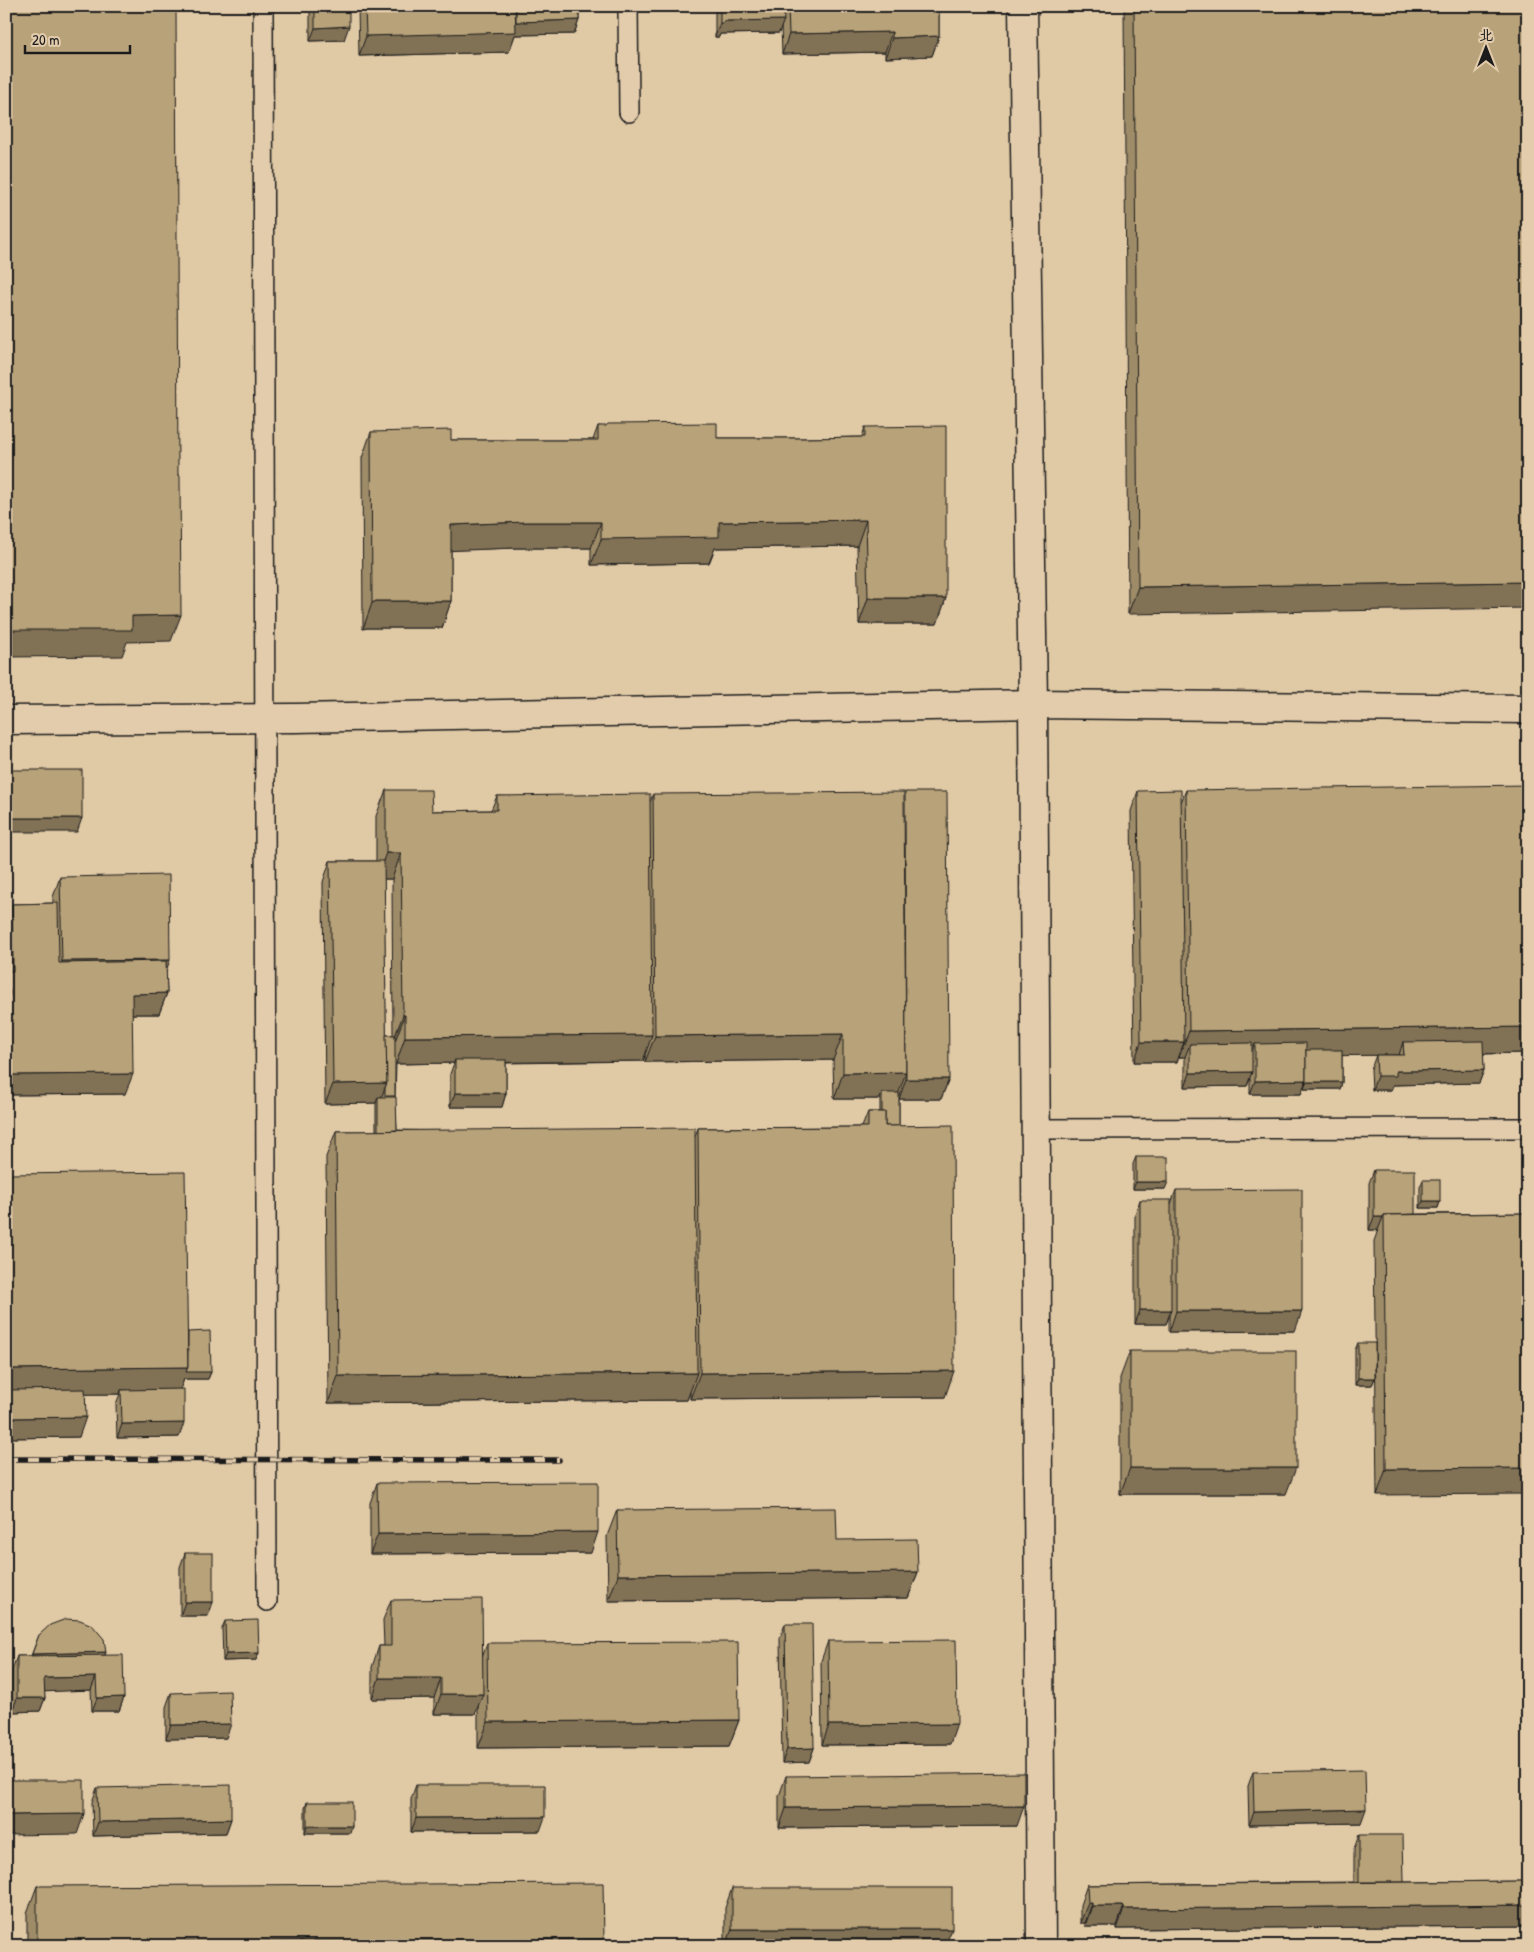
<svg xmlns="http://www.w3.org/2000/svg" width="1534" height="1952" font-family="'Patrick Hand','LXGW WenKai TC',sans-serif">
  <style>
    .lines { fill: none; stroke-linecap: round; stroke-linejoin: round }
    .lane-casing { stroke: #1c1c1c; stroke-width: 22 }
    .street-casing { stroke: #1c1c1c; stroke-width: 31 }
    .lane { stroke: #e3ccac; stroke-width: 19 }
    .street { stroke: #e3ccac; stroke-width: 28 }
    .rail-casing { stroke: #1c1c1c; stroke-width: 5.5 }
    .rail { stroke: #e3ccac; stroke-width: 4; stroke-dasharray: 11; stroke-linecap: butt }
    .wall { fill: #9e8b68; stroke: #1c1c1c; fill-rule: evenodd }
    .shaded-wall { fill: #817155; stroke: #1c1c1c }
    .building { fill: #b8a279; stroke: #1c1c1c }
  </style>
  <rect width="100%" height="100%" fill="#e0c9a5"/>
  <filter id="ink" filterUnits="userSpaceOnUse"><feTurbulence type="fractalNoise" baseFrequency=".02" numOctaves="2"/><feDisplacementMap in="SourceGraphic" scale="10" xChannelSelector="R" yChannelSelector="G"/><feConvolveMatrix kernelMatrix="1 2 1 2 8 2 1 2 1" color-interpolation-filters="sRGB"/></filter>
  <g filter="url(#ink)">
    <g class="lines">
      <defs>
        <g id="lane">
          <path d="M263,6L267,1601"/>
          <path d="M628,6L629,112"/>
          <path d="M1035,1129L1528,1128"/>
        </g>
        <g id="street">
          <path d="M1023,6L1033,704L1041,1946"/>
          <path d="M6,720L296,718L1033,704L1528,709"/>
        </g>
      </defs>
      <use href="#lane" class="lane-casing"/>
      <use href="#street" class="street-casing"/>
      <use href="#lane" class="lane"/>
      <use href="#street" class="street"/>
      <defs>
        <path id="rail" d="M6,1459L559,1460"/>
      </defs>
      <use href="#rail" class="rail-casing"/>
      <use href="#rail" class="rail"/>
    </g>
    <g class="wall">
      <path d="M310,6H349L344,40L310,41Z"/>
      <path d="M358,6H579V20L574,34L515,35L509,52L359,56Z"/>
      <path d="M715,6H939V36L932,56L885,58V52L782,54L781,26L779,33L720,34L719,37H715Z"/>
      <path d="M1124,6H1528L1128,614Z"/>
      <path d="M598,426L717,438H806L862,437L865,427L946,598L937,624H859L857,546L715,548L709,563L591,565V548H515L451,550V601L442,628H367L363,629L362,458L371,432L451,440H593Z"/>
      <path d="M386,790L432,811L491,810L497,796L650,802L653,794L949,1079L941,1099H899V1126L945,1397L690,1399V1392L687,1400L328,1403L326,1157L336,1131H376V1103L325,1104L323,882L330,861H376V816ZM384,879H392L393,1035H386ZM645,1055V1062L833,1060L834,1099H880V1112H868L862,1127L698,1128L695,1137L397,1130L395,1097L396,1064L454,1063L450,1074V1107H502L506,1093V1063L643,1061Z"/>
      <path d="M1186,790L1525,1053L1483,1054L1484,1070L1479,1083L1393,1085L1391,1090H1372L1371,1069L1376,1055H1399H1342V1082L1340,1089H1304V1087L1301,1094H1250V1079L1247,1086L1185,1087V1057H1179V1055L1177,1062H1134L1131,811L1138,791L1181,802Z"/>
      <path d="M60,877L166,971L167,993L159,1014H132L125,1094L6,1095V920L12,904L53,903V897Z"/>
      <path d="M1136,1157L1165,1189H1133V1164Z"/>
      <path d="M1374,1170L1415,1214L1528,1213L1377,1495L1374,1241L1378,1230H1369V1183Z"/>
      <path d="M6,1174L188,1332L211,1372L208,1379H184L180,1390L179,1437L117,1438L116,1404L120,1394H86L79,1437L6,1438Z"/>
      <path d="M1423,1180L1440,1201L1438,1208H1420V1187Z"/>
      <path d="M1176,1190L1295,1331L1169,1332V1316L1166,1324H1135V1214L1140,1200L1171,1204Z"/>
      <path d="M1358,1343L1375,1378L1372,1385H1355V1350Z"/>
      <path d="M1130,1351L1286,1494H1120V1378Z"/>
      <path d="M377,1483L591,1553L370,1554V1503Z"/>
      <path d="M617,1510L837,1540L918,1572L908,1598L608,1601L607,1536Z"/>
      <path d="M185,1553L213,1602L208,1616H180V1567Z"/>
      <path d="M391,1600L482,1657L487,1643L739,1720L729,1746L478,1748V1706L475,1714H434V1698L372,1699V1667L379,1646H384L383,1620Z"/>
      <path d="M225,1621L259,1653L256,1660L223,1661L222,1628Z"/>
      <path d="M785,1624L814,1748L809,1762L782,1763L780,1638Z"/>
      <path d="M39,1635L106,1652L105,1655L124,1697L119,1711H92L91,1690L44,1691L45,1698L40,1711L12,1712V1670L17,1656H31Z"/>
      <path d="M828,1641L950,1744L822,1745L821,1661Z"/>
      <path d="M171,1693L226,1738L166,1739V1707Z"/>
      <path d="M1253,1772L1361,1823L1249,1825L1248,1786Z"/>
      <path d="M786,1776L1017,1826L779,1828V1796Z"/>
      <path d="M416,1785L540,1831L411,1832V1799Z"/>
      <path d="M97,1788L231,1819L226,1833L93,1836L92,1802Z"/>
      <path d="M307,1802L352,1826L350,1833H305V1808Z"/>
      <path d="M1359,1835L1404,1882L1528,1881V1926L1117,1929V1926H1085V1923H1080V1905L1087,1885L1354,1882V1849Z"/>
      <path d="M37,1886L601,1946H27V1913Z"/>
      <path d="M732,1888L945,1946H725V1908Z"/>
    </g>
    <g class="shaded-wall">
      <path d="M579,20L574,34L515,35L509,52L359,56L366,36L516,22Z"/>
      <path d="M784,20L779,33L720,34L719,37H715L720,23L724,21Z"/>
      <path d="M349,26L344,40L310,41L315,28Z"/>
      <path d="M892,32L885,52L782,54L789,34Z"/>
      <path d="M939,36L932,56L885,58L892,38Z"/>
      <path d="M866,520L857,546L715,548L709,563L591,565L601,539L719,522Z"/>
      <path d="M525,522H601L591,548H515L442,551L451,525Z"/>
      <path d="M1528,582V608L1128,614L1138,587Z"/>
      <path d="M868,598H946L937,624H859Z"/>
      <path d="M376,601H451L442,628H367L363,629L372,603Z"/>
      <path d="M181,615L171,641L127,642L122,656L6,657V630L132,616Z"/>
      <path d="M6,818H82L77,832H6Z"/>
      <path d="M386,853H401L392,879H376Z"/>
      <path d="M170,960L163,980L54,982L62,961Z"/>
      <path d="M6,990H10L6,1001Z"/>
      <path d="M167,993L159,1014H124L132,994Z"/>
      <path d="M403,1015H405L395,1041H393Z"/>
      <path d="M1528,1027V1047L1525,1053L1404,1055L1403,1042L1399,1055L1306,1056L1255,1044L1250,1056L1190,1044L1185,1057H1179L1189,1031Z"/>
      <path d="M843,1034L833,1060L645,1062L655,1036Z"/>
      <path d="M652,1035L643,1061L455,1063V1060L454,1063L396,1064L405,1037Z"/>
      <path d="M1141,1042H1184L1177,1062H1134Z"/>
      <path d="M1484,1070L1479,1083L1393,1085L1391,1090H1372L1377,1076L1396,1071Z"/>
      <path d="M906,1072L897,1098L882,1093L880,1099H834L843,1073Z"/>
      <path d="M1252,1072L1247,1086L1185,1087L1190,1073Z"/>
      <path d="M133,1074L125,1094L6,1095V1075Z"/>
      <path d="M906,1079H949L941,1099H899Z"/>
      <path d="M1306,1080L1301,1094H1250L1255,1081Z"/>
      <path d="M1306,1082H1342L1340,1089H1304Z"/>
      <path d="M387,1083L379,1103L378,1097L376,1103L325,1104L333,1084Z"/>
      <path d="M455,1093H506L502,1107H450Z"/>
      <path d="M1136,1182H1168L1165,1189H1133Z"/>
      <path d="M1423,1201H1440L1438,1208H1420Z"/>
      <path d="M1374,1217H1383L1378,1230H1369Z"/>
      <path d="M1140,1310H1171L1166,1324H1135Z"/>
      <path d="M1176,1311H1302L1295,1331L1169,1332Z"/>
      <path d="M188,1367L211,1372L208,1379H184L179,1393L121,1390L120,1394L6,1395V1369Z"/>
      <path d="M954,1371L945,1397L690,1399L700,1373Z"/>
      <path d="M697,1373L687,1400L328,1403L338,1376Z"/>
      <path d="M1358,1378H1375L1372,1385H1355Z"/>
      <path d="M86,1417L79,1437L6,1438V1418Z"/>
      <path d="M184,1423L179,1437L117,1438L122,1424Z"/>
      <path d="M1130,1468H1296L1286,1494H1120Z"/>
      <path d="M1528,1468V1494L1377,1495L1386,1469Z"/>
      <path d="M598,1532L591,1553L370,1554L378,1534Z"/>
      <path d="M918,1572L908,1598L608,1601L618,1575Z"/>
      <path d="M185,1602H213L208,1616H180Z"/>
      <path d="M106,1652L101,1666L27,1668L32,1654Z"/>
      <path d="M259,1653L256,1660L223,1661L226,1654Z"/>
      <path d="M96,1677L91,1690L39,1692L44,1678Z"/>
      <path d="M379,1678H441L434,1698L372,1699Z"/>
      <path d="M441,1694H483L475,1714H434Z"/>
      <path d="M124,1697L119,1711H92L97,1698Z"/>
      <path d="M17,1698H45L40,1711L12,1712Z"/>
      <path d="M739,1720L729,1746L478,1748L488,1722Z"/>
      <path d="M231,1724L226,1738L166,1739L171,1725Z"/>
      <path d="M957,1724L950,1744L822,1745L829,1725Z"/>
      <path d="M814,1748L809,1762L782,1763L787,1749Z"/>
      <path d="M1024,1806L1017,1826L779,1828L786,1808Z"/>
      <path d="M1366,1809L1361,1823L1249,1825L1254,1812Z"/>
      <path d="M84,1814L77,1834L6,1835V1815Z"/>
      <path d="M545,1817L540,1831L411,1832L416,1818Z"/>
      <path d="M231,1819L226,1833L93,1836L98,1822Z"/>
      <path d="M307,1826H352L350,1833H305Z"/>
      <path d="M1088,1903H1092L1085,1923H1080Z"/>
      <path d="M1528,1905V1926L1117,1929L1124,1909Z"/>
      <path d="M1092,1906H1124L1117,1926H1085Z"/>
      <path d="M732,1929H952L945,1946H726Z"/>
      <path d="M604,1939L601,1946H36L37,1942Z"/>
    </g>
    <g class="building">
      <path d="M6,6H176L178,475H180L181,615L132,616V630H6Z"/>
      <path d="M315,6H349V26L315,28Z"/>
      <path d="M365,6H515L516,32L366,36Z"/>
      <path d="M516,6H579V20L516,22Z"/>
      <path d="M720,6H783L784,20L724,21V23H720Z"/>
      <path d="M788,6H939V36L892,38V32L789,34Z"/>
      <path d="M1134,6H1528V582L1138,587Z"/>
      <path d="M717,423V438H806L865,437V427L946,426V598H868L866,520L719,522V537L601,539V522H525L451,525V601H376L372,603L371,432L451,430V440H598V426H606L608,424Z"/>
      <rect x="6" y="770" width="76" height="48"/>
      <path d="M1528,785V1027L1189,1031L1186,790Z"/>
      <path d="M386,790H431L432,811L497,810V796L650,794L652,1035L405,1037V1015H403L401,853H386Z"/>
      <path d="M1181,790L1184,1042H1141L1138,791Z"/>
      <path d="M904,792L906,1072L843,1073V1034L655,1036L653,794Z"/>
      <path d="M905,792H947L949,1079H906Z"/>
      <path d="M330,861H384L387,1083L333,1084Z"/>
      <path d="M169,875L170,960L62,961L60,877Z"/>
      <path d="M58,903L59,963L166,961L167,993L132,994L133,1074L6,1075V996H10V990H6V971H13L12,904Z"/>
      <path d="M386,1035H395V1096H385V1088L387,1083Z"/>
      <path d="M1483,1041L1484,1070L1396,1071V1076H1377L1376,1055H1404L1403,1042Z"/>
      <path d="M1252,1043V1072L1190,1073V1044Z"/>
      <path d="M1306,1043V1080L1255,1081V1044Z"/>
      <rect x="1306" y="1050" width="36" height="32"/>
      <rect x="455" y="1060" width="51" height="33"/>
      <path d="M882,1093H899V1126H885V1112H882Z"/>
      <path d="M378,1097H396L397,1130L378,1131Z"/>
      <path d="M868,1112H885V1126L953,1125L954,1371L700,1373L698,1128L868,1127Z"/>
      <path d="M695,1128L697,1373L338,1376L336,1131Z"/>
      <rect x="1136" y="1157" width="32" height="25"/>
      <path d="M1374,1170H1415V1214L1384,1215L1383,1217H1374Z"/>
      <path d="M185,1172L188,1367L6,1369V1174Z"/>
      <rect x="1423" y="1180" width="17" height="21"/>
      <path d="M1302,1189V1311H1176V1190Z"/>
      <rect x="1140" y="1200" width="31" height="110"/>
      <path d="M1528,1213V1468L1386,1469L1384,1215Z"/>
      <path d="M210,1331L211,1372H186L188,1367V1332Z"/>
      <rect x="1358" y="1343" width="17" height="35"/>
      <rect x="1130" y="1351" width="166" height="117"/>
      <path d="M85,1389L86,1417L6,1418V1390Z"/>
      <path d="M184,1389V1423L122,1424L121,1390Z"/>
      <path d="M598,1482V1532L378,1534L377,1483Z"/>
      <path d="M836,1508L837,1540L917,1539L918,1572L618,1575L617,1510Z"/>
      <rect x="185" y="1553" width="28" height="49"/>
      <path d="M482,1599L483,1694H441V1678H379V1646H391V1600Z"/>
      <path d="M66,1619L80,1620L92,1625L104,1639L106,1652L32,1654L39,1635L50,1625Z"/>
      <path d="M258,1620L259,1653L226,1654L225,1621Z"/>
      <path d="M785,1624H812L814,1748L787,1749Z"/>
      <path d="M956,1640L957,1724L829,1725L828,1641Z"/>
      <path d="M738,1642L739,1720L488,1722L487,1643Z"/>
      <path d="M123,1655L124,1697L97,1698L96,1677L44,1678L45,1698H17V1656Z"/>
      <path d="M230,1691L231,1724L171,1725V1693Z"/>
      <path d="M1365,1770L1366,1809L1254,1812L1253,1772Z"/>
      <path d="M1024,1773V1806L786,1808V1776Z"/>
      <path d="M6,1780H84V1814L6,1815Z"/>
      <path d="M231,1785V1819L98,1822L97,1788Z"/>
      <path d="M416,1785H545V1817L416,1818Z"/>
      <rect x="307" y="1802" width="45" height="24"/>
      <path d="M1359,1835H1403L1404,1882H1359Z"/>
      <path d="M1528,1881V1905L1124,1909V1906H1092V1903H1088L1087,1885Z"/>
      <path d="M603,1883L604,1939L37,1942V1886Z"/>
      <rect x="732" y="1888" width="220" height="41"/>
    </g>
  </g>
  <rect width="1534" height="1952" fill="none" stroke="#e3ccac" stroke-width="25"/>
  <rect x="12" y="12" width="1509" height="1927" fill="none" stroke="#1c1c1c" stroke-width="2" filter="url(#ink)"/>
  <g transform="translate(1486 48)" stroke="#e3ccac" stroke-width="4" paint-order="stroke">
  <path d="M0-4L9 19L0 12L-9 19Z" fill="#1c1c1c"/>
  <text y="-8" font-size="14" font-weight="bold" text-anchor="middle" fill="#1c1c1c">北</text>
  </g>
  <path d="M25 45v8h105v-8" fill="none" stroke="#1c1c1c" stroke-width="2.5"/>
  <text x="32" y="45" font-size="15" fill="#1c1c1c" stroke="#e3ccac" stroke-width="4" paint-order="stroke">20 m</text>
</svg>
